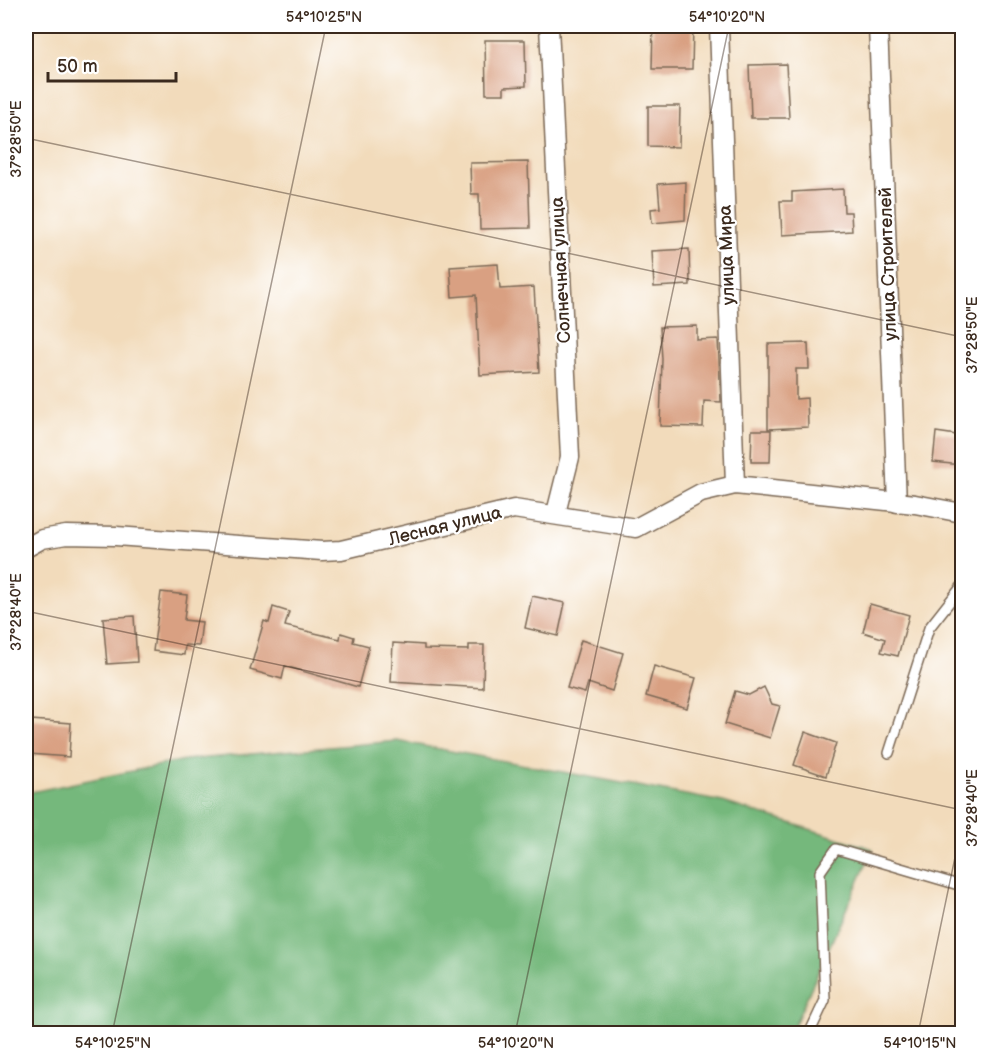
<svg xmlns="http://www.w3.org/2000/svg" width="988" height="1059" font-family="'Balsamiq Sans',sans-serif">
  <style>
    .forest { fill: #74b87c; stroke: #58714d; stroke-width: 1.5 }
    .building { fill: #d9a082 }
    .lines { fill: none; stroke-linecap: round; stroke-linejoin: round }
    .lane-casing { stroke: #7b6855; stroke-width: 12 }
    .street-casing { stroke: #7b6855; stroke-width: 21 }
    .lane { stroke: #fff; stroke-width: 9 }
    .street { stroke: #fff; stroke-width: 18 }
    .ticks { fill: none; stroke: #3b2a1e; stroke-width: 1.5; stroke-opacity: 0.45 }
    .labels { text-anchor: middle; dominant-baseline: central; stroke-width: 4.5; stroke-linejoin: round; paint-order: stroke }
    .street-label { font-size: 18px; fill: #3b2a1e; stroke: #fff }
    .neatline { fill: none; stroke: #3b2a1e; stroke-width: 2 }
    .ticks-label { font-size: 15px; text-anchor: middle; fill: #3b2a1e }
  </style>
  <rect width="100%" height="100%" fill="#fff"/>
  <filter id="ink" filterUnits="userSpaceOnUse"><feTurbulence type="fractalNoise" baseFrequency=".0167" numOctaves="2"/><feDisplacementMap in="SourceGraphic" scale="12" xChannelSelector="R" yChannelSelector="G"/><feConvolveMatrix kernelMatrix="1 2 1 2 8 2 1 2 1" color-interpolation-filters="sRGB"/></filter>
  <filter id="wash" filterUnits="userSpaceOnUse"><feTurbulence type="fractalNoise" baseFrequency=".008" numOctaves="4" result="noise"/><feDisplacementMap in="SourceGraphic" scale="24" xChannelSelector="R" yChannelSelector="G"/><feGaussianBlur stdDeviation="1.35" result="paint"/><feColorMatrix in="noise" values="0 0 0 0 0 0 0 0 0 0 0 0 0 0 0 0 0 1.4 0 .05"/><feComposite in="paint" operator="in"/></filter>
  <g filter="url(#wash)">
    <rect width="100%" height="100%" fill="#f2dbbb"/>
    <path class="forest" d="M397,741L723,802L873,849L791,1033H26V793L185,760Z"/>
    <g id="blocks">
      <g class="building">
        <path d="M653,26H693L692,69H652Z"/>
        <path d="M485,40H525L526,86L504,87V94H486Z"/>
        <path d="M786,64L789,118H751L749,65Z"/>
        <path d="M648,106H680L679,147L648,146Z"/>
        <path d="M528,162L530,228L480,229L479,194H471L470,163Z"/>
        <path d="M686,182L685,220L652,223L651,209L660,208L658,184Z"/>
        <path d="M843,189L844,212H851L852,231L782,235L780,201H792V192Z"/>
        <path d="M689,249L690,285L654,287L652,251Z"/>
        <path d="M498,264L500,289L534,287L539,372L480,375L476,295L452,297L450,267Z"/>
        <path d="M697,326V340L718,339L721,402L704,401L703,427L660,426L662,359L660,327Z"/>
        <path d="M808,343L809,369H796V399L807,398L808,427L768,429V344Z"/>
        <path d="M752,430H771L770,462H751Z"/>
        <path d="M936,432L963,436L961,465L933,462Z"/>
        <path d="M161,592L187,595L184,620L202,622L199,646L185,645L184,655L153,651Z"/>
        <path d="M532,596L565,603L558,636L525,628Z"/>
        <path d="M870,604L909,615L898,656L881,652L885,639L863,632Z"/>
        <path d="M273,607L289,612L285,626L340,639L341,633L354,637L353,642L369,646L358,687L285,666L282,679L250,670L264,621L269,623Z"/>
        <path d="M134,616L137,662L107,664L103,618Z"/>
        <path d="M581,640L623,653L612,691L588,683L585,693L567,688Z"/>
        <path d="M393,643L424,645V649L469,650V645H484L483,688L391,682Z"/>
        <path d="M654,666L696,678L687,708L646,696Z"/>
        <path d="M764,687L772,704L780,706L770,738L725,724L735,691L749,695Z"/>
        <path d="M31,720L71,723L69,757L29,754Z"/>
        <path d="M805,732L836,743L826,776L794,765Z"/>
      </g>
    </g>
  </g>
  <g filter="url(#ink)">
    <use href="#blocks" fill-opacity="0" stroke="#7b6855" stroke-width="1.5"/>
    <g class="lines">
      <defs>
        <g id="lane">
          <path d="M889,753L929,628L962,586"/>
          <path d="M809,1034L825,1000L820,872L836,849L962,886"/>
        </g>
        <g id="street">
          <path d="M549,26L570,457L556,513"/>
          <path d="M719,26L735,485"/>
          <path d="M878,26L897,503"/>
          <path d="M26,548L42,539L66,535L116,536L322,551L341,550L514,509L636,528L701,493L735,485L915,504L962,513"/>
        </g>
      </defs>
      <use href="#lane" class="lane-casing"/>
      <use href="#street" class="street-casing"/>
      <use href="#lane" class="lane"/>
      <use href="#street" class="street"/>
    </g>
  </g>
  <path class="ticks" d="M26,138L962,337M26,611L962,810M112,1034L326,26M515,1034L729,26M918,1034L962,824"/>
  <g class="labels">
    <g class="street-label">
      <text transform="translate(727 255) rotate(-92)">улица Мира</text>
      <text transform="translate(888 264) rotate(-92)">улица Строителей</text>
      <text transform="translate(561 270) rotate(-93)">Солнечная улица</text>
      <text transform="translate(445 526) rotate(-14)">Лесная улица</text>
    </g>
  </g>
  <rect width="988" height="1059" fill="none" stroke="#fff" stroke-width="66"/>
  <path d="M48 72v9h128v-9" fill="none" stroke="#3b2a1e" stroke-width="3"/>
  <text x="57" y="72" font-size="18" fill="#3b2a1e" stroke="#ffffff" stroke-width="4.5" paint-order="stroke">50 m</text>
  <rect x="33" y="33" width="922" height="993" class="neatline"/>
  <g class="ticks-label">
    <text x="324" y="22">54°10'25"N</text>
    <text x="727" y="22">54°10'20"N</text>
    <text transform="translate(16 139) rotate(-90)" y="5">37°28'50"E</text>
    <text transform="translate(972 335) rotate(-90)" y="5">37°28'50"E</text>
    <text transform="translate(16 612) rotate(-90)" y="5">37°28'40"E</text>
    <text transform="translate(972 808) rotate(-90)" y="5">37°28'40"E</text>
    <text x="113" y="1048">54°10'25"N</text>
    <text x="516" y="1048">54°10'20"N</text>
    <text x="920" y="1048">54°10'15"N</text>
  </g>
</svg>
